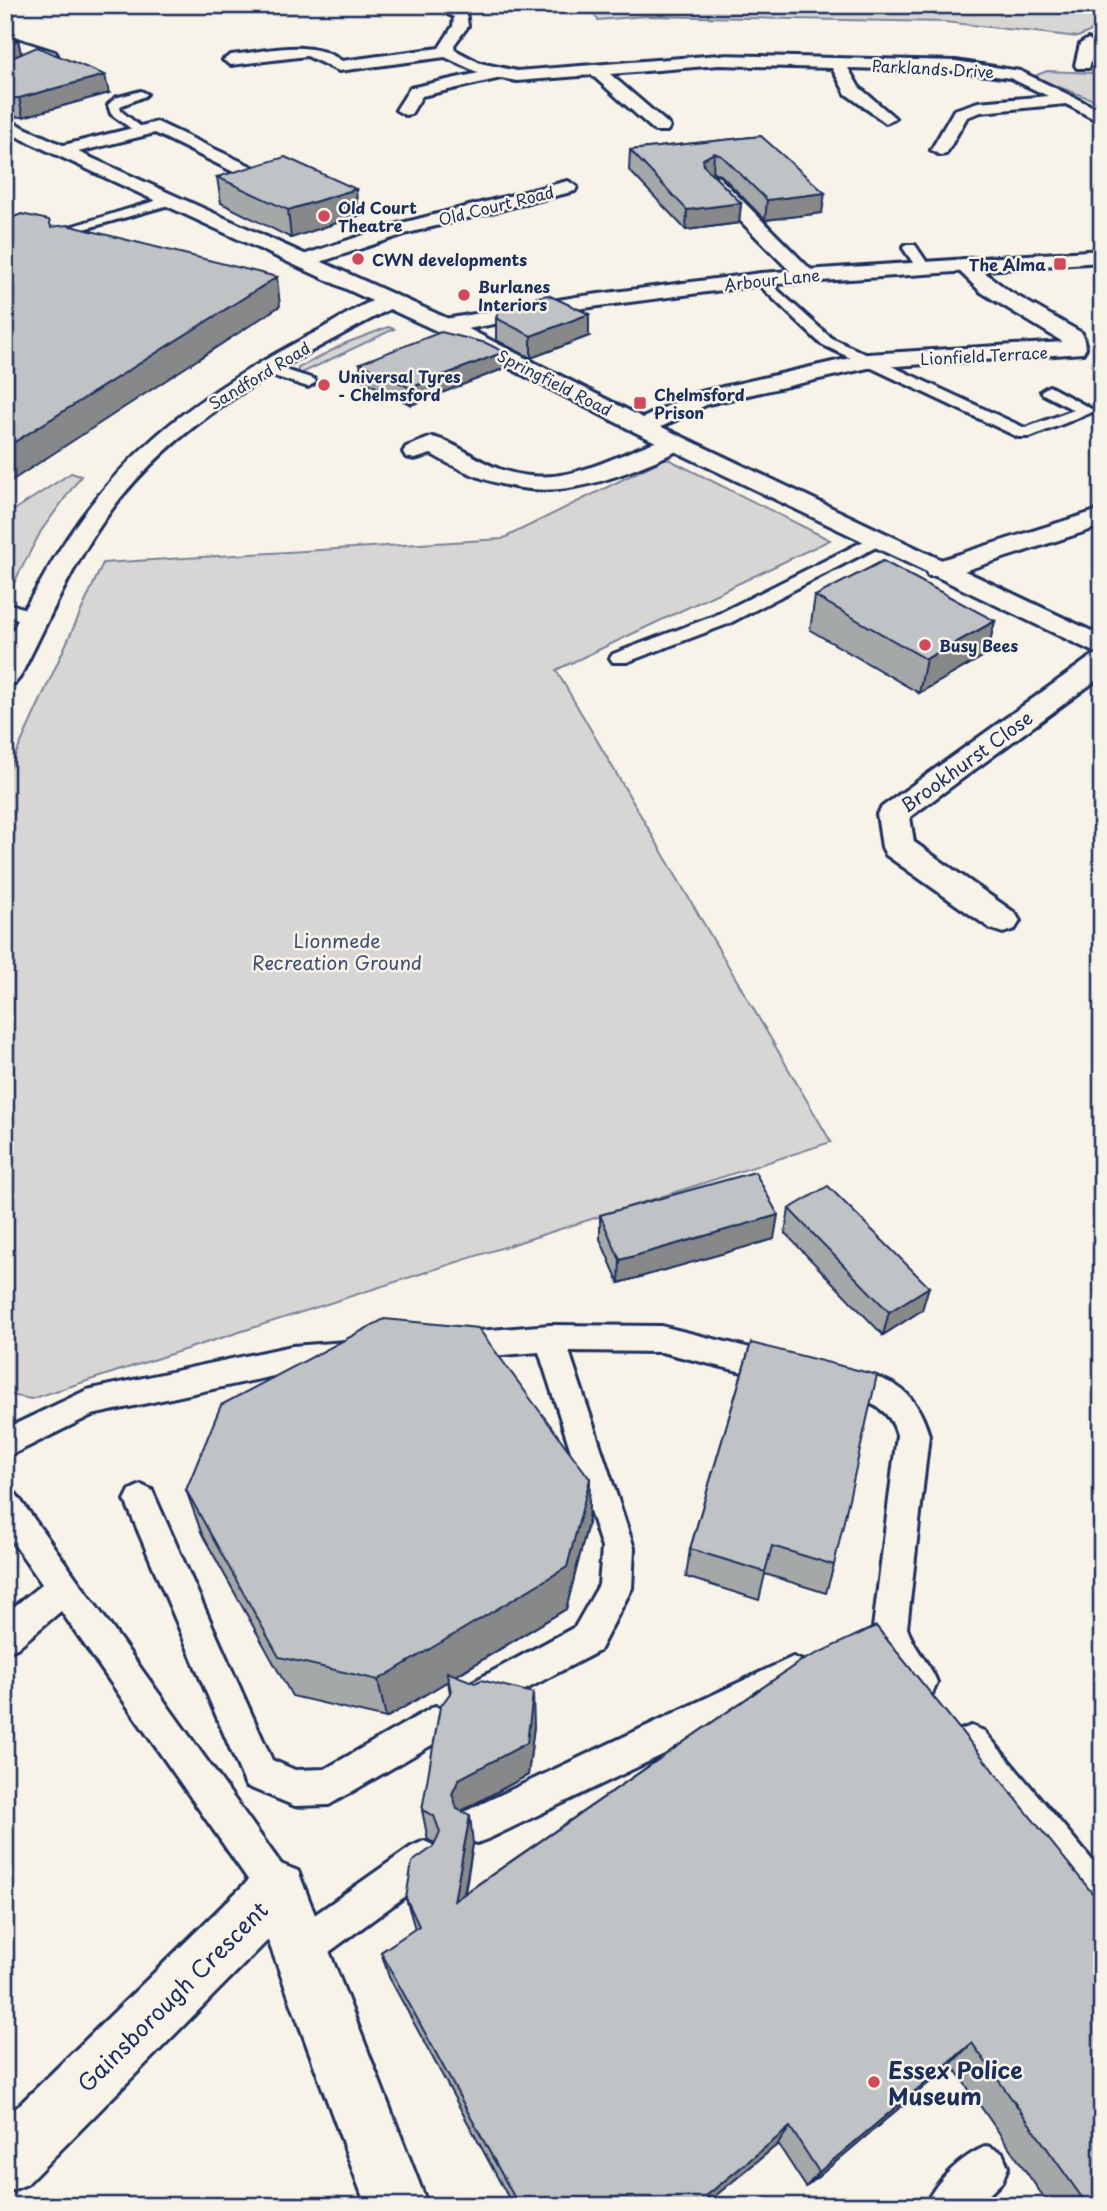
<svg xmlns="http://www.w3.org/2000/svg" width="1107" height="2211" font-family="'Playpen Sans',sans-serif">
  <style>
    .green { fill: #d7d6d4; stroke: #798299; stroke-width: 2 }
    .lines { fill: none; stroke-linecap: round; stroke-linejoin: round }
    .service-casing { stroke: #1b2f5e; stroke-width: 6 }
    .minor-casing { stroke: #1b2f5e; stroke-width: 6 }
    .tertiary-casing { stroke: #1b2f5e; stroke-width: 6 }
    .secondary-casing { stroke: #1b2f5e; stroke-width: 6 }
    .service { fill: #f7f3e8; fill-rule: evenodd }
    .minor { fill: #f7f3e8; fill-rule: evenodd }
    .tertiary { fill: #f7f3e8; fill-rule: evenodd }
    .secondary { fill: #f7f3e8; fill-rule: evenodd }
    .wall { fill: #a5a8a9; stroke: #1b2f5e; stroke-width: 2 }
    .shaded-wall { fill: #86888a; stroke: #1b2f5e; stroke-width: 2 }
    .building { fill: #c0c3c5; stroke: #1b2f5e; stroke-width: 2 }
    .poi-dot { fill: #d1495b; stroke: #f7f3e8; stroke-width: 2.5 }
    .labels { text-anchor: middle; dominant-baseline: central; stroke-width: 5; stroke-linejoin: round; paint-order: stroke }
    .far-street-label { font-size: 16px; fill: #1b2f5e; stroke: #f7f3e8 }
    .far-poi-label { font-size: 16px; font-weight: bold; fill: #1b2f5e; stroke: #f7f3e8; text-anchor: start }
    .street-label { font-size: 19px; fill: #1b2f5e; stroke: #f7f3e8 }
    .park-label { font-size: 19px; fill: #415076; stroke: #f7f3e8 }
    .near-street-label { font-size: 23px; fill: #1b2f5e; stroke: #f7f3e8 }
    .near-poi-label { font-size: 23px; font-weight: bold; fill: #1b2f5e; stroke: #f7f3e8; text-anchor: start }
  </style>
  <rect width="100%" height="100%" fill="#f7f3e8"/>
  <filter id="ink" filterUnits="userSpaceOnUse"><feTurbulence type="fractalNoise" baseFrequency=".0143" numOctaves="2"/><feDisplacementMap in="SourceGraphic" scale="14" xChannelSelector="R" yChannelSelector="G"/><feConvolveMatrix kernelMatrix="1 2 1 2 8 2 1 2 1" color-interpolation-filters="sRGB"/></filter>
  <g filter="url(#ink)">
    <g class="green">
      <path d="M587,5H1102V26L1078,37L945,22L647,16L598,20Z"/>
      <path d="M1099,65H1102V103L1032,77L1047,71L1092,73Z"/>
      <path d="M388,327L394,329L300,374L298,372V368L346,343Z"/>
      <path d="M666,458L830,540L556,670L831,1142L31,1399L5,1394V778L103,563L502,539Z"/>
      <path d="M71,473L81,476L41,531L8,594L5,593V516Z"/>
    </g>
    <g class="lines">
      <defs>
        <g id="service">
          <path d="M141,91L147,94L145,96L120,106L121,111L146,131L140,135L111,114L108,105L115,98Z"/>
          <path d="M171,196L177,200L176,203L70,233L63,229Z"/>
          <path d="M905,245H915L930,267L928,270H918L903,248Z"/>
          <path d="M761,275L831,338L1025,428L1074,410L1043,394L1041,391L1049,386L1095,411L1030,437H1018L821,344L756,282V276Z"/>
          <path d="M266,364L314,379L316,382L308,387L261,372V366Z"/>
          <path d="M876,535L885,540L882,544L728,624L627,662H613L610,658L613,654L714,616Z"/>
          <path d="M5,602L43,615L46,619L36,625L5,615Z"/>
          <path d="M550,1325L661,1326L779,1355L790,1359L794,1368L790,1377L779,1381L661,1352L569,1351L634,1548L632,1588L599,1651L479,1714L467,1709L462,1697L467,1685L575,1627L599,1585L602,1548L539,1352L454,1359L443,1355L439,1346L443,1337L454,1333Z"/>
          <path d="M346,1342L357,1346L361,1355L357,1364L346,1368L292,1372L92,1415L5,1458V1429L87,1390L292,1346Z"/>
          <path d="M841,1369C889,1379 914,1384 929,1435L907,1628C914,1649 929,1662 937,1682L932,1694L920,1699L908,1694L887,1667L873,1628L897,1435C888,1400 860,1402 830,1391L826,1382L830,1373Z"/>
          <path d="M141,1485L152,1490L272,1760L295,1770L325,1769L435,1706L447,1712L453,1724L447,1736L329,1805L295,1806L246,1786L125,1500L130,1490Z"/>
          <path d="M5,1489L16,1494L291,1878L297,1891L291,1904L278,1910L265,1904L61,1611L17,1648L5,1653V1614L42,1584L5,1531Z"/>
          <path d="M793,1657L805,1662L810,1674L805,1686L490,1838L477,1843L464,1838L459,1825L464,1812Z"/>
          <path d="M971,1726L984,1731L1102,1872V1921L1089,1915L958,1757L953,1744L958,1731Z"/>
          <path d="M424,1841L437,1847L443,1860L437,1873L314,1963L300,1968L286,1963L281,1949L286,1935L411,1847Z"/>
          <path d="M987,2146L1002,2152L1008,2167L1002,2182L977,2206H925C935,2181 962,2156 987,2146Z"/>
        </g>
        <g id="minor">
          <path d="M429,5H452L466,12L468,26L454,45L455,50L480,63L517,71L719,55L956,61L1020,71L1102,111V123L1066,104L981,112L967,117L946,154L940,155L931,150L954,110L978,102L1048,96L1010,78L956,71L848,68L859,87L895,118L886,123L846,94L832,68L719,65L610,74L667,123L670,127L667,131H655L592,75L517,81L501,78L422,96L411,114L405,115L396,110L410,88L479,73L445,57L339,71L307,56L231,65L223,60L231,55C269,51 309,38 342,61L439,48L453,26L454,17Z"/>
          <path d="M5,36L55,52L57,55L5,79V68L34,55L5,46Z"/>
          <path d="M1088,39L1096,44L1089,68H1077L1075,65L1080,44Z"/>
          <path d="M157,122L274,177L276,181L274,185H260L155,133L62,156L53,151L56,147Z"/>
          <path d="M712,175L719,177L812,271L815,275L812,279H798L705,185L703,181Z"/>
          <path d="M568,181L577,187L575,191L408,233L311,265H297L294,261L297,257L394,225Z"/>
          <path d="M963,259L970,261L1010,292L1082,333L1086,348L1083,353L868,368L708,404L651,432H635L631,427L635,422L692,394L868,354L1063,342L981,292L953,265Z"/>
          <path d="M675,436L684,438L687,443L684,448C585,493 530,511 431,454L415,459L406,457L403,452L406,447L432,437C458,443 479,463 505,471C572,491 615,451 675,436Z"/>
          <path d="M1102,509V526L948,576H928L925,570L928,564Z"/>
          <path d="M1102,653V676L910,817L914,842L1015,913L1020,921L1015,929L1003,933L991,929L886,855L882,847L877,814L882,807L1092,656Z"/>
          <path d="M278,1863L298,1871L428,2206H366L268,1940L27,2184L5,2193V2119L258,1871Z"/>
        </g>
        <g id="tertiary">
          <path d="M1102,250V262L761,285L576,309L445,333L434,326L445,319L576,297L761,273Z"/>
          <path d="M390,295L397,297L401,301L397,305C295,360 184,413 112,509C74,560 49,620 20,677L15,683L5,686C5,675 3,659 6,649C12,625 31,599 43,578C110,457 194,396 314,333C338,320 364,301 390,295Z"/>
        </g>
        <path id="secondary" d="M5,119L453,321L651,422L1102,636V656L635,432L437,331L5,131Z"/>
      </defs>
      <use href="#service" class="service-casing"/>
      <use href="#minor" class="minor-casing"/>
      <use href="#tertiary" class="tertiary-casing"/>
      <use href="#secondary" class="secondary-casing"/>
      <use href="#service" class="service"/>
      <use href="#minor" class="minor"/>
      <use href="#tertiary" class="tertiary"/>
      <use href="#secondary" class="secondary"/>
    </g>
    <g class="wall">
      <path d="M5,35L18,40L21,54L109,93L23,117L5,116Z"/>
      <path d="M761,136L822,213L765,220L721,175L713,172L711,173L741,203L739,223L686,230L629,170L630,150Z"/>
      <path d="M217,177L358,216L291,238L221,203Z"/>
      <path d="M496,318L589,336L531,358L496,340Z"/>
      <path d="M504,352L505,368L411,405L362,380L360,363Z"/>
      <path d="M815,596L995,621L987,654L919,693L810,630Z"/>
      <path d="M1102,744V771L1094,767Z"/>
      <path d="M789,1209L922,1310L883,1335L785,1233Z"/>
      <path d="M600,1215L774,1239L619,1283L600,1239Z"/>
      <path d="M751,1343L834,1565L826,1593L765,1574L759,1600L686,1577L690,1549Z"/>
      <path d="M590,1479L588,1523L566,1609L456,1676L534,1726L528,1775L463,1810L462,1811L473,1844L465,1893L801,1661L1102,2206H1050L951,2064L806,2187L778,2144L709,2201L712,2206H513L389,1977L381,1952L415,1929L406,1898L435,1843L428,1840L422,1810L450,1693L448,1681L386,1718L292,1696L202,1534L186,1490Z"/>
    </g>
    <g class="shaded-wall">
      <path d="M18,40L22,58L5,65V45Z"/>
      <path d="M105,75L109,93L23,117L19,98Z"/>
      <path d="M714,153L713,172L702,179L703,159Z"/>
      <path d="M356,189L358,216L291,238L288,210Z"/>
      <path d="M825,193L822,213L765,220L767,200Z"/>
      <path d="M741,203L739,223L686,230L687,210Z"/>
      <path d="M277,277L280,306L5,485V448Z"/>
      <path d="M589,314V336L531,358V336Z"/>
      <path d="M504,352L505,368L411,405L410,388Z"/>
      <path d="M995,621L987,654L919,693L926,659Z"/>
      <path d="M778,1215L774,1239L619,1283L620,1260Z"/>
      <path d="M929,1287L922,1310L883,1335L889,1312Z"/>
      <path d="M590,1479L588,1523L566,1609L448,1680L447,1672L448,1681L386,1718L378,1680Z"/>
      <path d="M533,1693L534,1726L528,1775L463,1810L457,1824L452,1794L459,1779Z"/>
      <path d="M470,1815L473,1844L458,1927L454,1901Z"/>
      <path d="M972,2043L951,2064L806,2187L819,2172Z"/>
      <path d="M790,2127L778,2144L703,2206L706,2196Z"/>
    </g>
    <g class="building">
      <path d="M5,35L18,40L5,45Z"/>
      <path d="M37,47L105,75L19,98H5V61Z"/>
      <path d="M761,136L825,193L767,200L722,156L714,153L703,159L704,166L741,203L687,210L630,150Z"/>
      <path d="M285,157L356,189L288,210L217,177Z"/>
      <path d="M21,214L49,220L51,227L67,225L277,277L5,448V221Z"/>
      <path d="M548,295L589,314L531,336L496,318L501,304Z"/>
      <path d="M441,332L486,343L504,352L410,388L360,363Z"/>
      <path d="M883,561L995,621L926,659L815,596Z"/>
      <path d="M755,1172L778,1215L620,1260L600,1215Z"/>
      <path d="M828,1186L929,1287L889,1312L789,1209Z"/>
      <path d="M384,1319L478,1328L590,1479L567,1567L378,1680L279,1657L186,1490L221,1405Z"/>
      <path d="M751,1343L877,1375L834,1565L772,1546L765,1572L690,1549Z"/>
      <path d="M876,1626L1102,1905V2206H1088L972,2043L819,2172L790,2127L706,2196L712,2206H519L381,1952L419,1926L406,1898L412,1862L433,1847L440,1832L434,1816L422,1810L440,1707L451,1692L447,1672L475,1683L481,1680L533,1693L527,1743L459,1779L452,1794L457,1809L470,1815L454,1901L801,1661Z"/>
    </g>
  </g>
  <g class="poi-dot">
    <circle cx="324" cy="216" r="7"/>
    <circle cx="358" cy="259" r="7"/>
    <rect x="1053" y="257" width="14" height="14" rx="3.5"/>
    <circle cx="464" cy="295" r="7"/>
    <circle cx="324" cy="385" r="7"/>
    <rect x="633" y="396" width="14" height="14" rx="3.5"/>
    <circle cx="925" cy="645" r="7"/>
    <circle cx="874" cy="2082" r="7"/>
  </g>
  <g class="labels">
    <g class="far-street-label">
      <text transform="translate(933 68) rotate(3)">Parklands Drive</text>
      <text transform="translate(496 205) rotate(-14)">Old Court Road</text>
      <text transform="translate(772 279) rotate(-6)">Arbour Lane</text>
      <text transform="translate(984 355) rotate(-3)">Lionfield Terrace</text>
      <text transform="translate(259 375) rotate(-31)">Sandford Road</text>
      <text transform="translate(555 382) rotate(27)">Springfield Road</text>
    </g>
    <g class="far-poi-label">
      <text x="338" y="207">Old Court<tspan x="338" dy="18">Theatre</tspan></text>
      <text x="372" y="259">CWN developments</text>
      <text x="1046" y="264" text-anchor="end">The Alma</text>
      <text x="478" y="286">Burlanes<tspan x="478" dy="18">Interiors</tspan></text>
      <text x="338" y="376">Universal Tyres<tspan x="338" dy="18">- Chelmsford</tspan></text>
      <text x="654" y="394">Chelmsford<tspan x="654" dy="18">Prison</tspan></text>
      <text x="939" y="645">Busy Bees</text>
    </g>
    <g class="street-label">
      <text transform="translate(966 761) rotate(-36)">Brookhurst Close</text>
    </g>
    <g class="park-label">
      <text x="337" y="940">Lionmede<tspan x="337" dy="22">Recreation Ground</tspan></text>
    </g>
    <g class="near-street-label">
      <text transform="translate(172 1996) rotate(-45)">Gainsborough Crescent</text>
    </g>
    <g class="near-poi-label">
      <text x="888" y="2069">Essex Police<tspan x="888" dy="26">Museum</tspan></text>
    </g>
  </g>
  <rect width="1107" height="2211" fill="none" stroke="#f7f3e8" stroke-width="28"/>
  <rect x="14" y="14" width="1079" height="2183" fill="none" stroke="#1b2f5e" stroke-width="2.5" filter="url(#ink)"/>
</svg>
